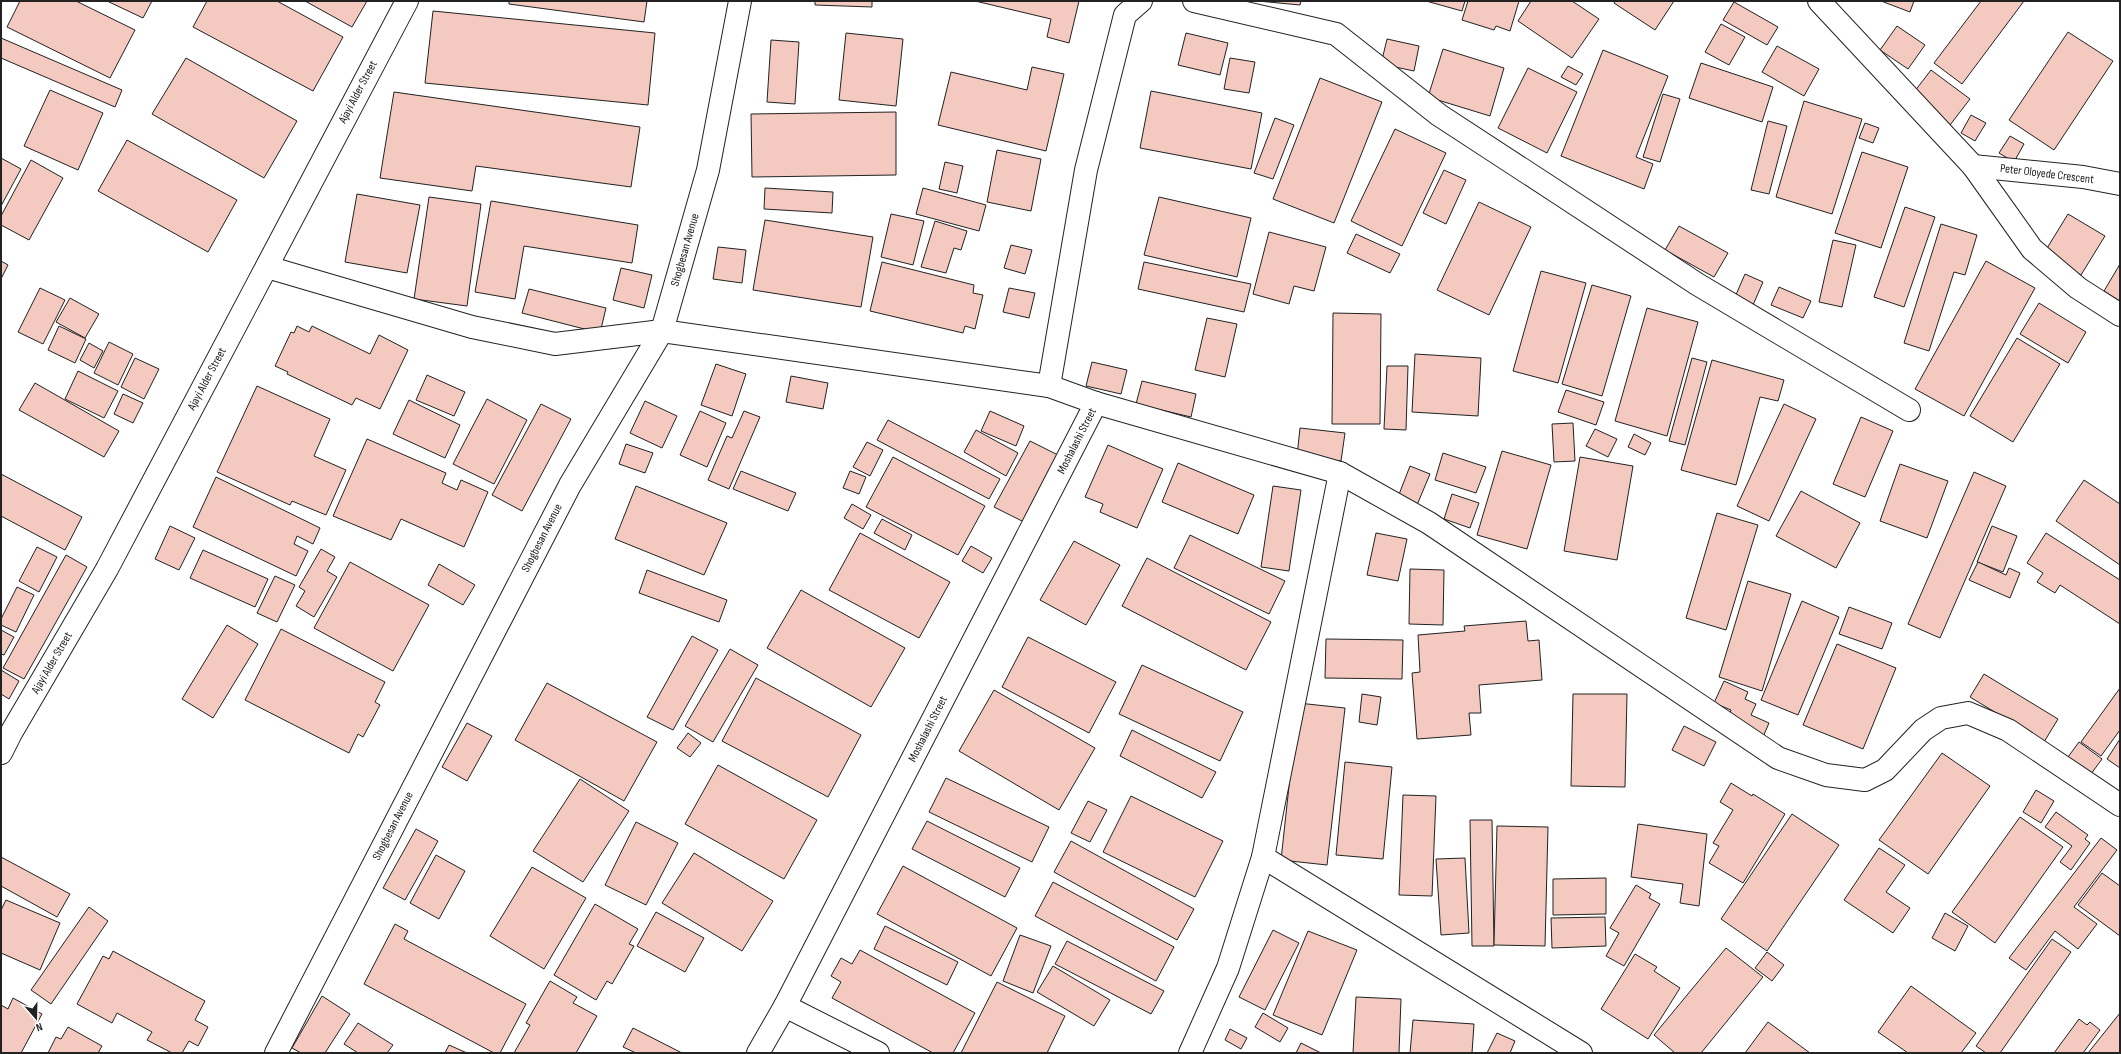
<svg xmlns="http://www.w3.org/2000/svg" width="2121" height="1054" font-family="'Sofia Sans Condensed',sans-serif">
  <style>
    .building { fill: #f3c9c0; stroke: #222 }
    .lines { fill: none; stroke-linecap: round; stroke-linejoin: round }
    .minor-casing { stroke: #222; stroke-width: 24 }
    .minor { stroke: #fff; stroke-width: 22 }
    .labels { text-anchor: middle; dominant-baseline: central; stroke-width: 3; stroke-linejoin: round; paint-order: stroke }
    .street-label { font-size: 12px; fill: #222; stroke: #fff }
  </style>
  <rect width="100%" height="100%" fill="#fff"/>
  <g class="building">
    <path d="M20,1H76L135,30L110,78L7,27Z"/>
    <path d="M107,1H152L143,18Z"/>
    <path d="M207,1H277L343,37L313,91L193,27Z"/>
    <path d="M305,1H367L352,27Z"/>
    <path d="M509,1H647L644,22L509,4Z"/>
    <path d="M815,1H872V7L815,5Z"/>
    <path d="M975,1H1079L1069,43L1047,37L1051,19Z"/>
    <path d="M1258,1H1301L1300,5Z"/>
    <path d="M1426,1H1465L1462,11Z"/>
    <path d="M1468,1H1519L1510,31L1496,26L1494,30L1462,20Z"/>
    <path d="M1531,1H1572L1599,19L1572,58L1518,21Z"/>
    <path d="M1615,1H1674L1655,30L1614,3Z"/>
    <path d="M1881,1H1914L1910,12Z"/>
    <path d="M1981,1H2024L1962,84L1934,63Z"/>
    <path d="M1734,2L1778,27L1767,45L1723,20Z"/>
    <path d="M433,11L655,33L648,105L425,83Z"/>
    <path d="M1721,24L1745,37L1729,65L1705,52Z"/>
    <path d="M1897,26L1925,45L1908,69L1880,50Z"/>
    <path d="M2068,32L2113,61L2054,150L2009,120Z"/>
    <path d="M846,33L903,39L896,106L839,100Z"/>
    <path d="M1186,33L1228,43L1220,75L1178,65Z"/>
    <path d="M1,38L122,90L115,107L1,58Z"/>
    <path d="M1387,39L1419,46L1414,71L1381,64Z"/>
    <path d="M771,40L799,42L795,104L767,102Z"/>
    <path d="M1777,46L1819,69L1804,96L1762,72Z"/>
    <path d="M1443,49L1504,68L1490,116L1428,97Z"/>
    <path d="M1603,50L1668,76L1636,157L1653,164L1644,189L1561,156Z"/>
    <path d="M186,58L297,121L264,178L152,114Z"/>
    <path d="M1230,58L1255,62L1249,93L1224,89Z"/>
    <path d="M1701,63L1773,87L1762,122L1689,98Z"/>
    <path d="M1568,66L1583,74L1576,85L1561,77Z"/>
    <path d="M1032,67L1064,74L1046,151L938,125L951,72L1027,90Z"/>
    <path d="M1528,68L1577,92L1547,153L1498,128Z"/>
    <path d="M1931,70L1970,99L1950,125L1911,96Z"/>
    <path d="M1320,78L1382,102L1334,223L1273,199Z"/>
    <path d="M50,90L103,113L78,170L24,146Z"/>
    <path d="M1151,91L1262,113L1251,169L1140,148Z"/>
    <path d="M394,92L640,127L631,187L476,166L472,191L380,178Z"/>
    <path d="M1663,94L1680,99L1660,162L1643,157Z"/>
    <path d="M1804,101L1862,119L1832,214L1776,197Z"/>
    <path d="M896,112V175L752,177L751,114Z"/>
    <path d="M1971,115L1986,123L1975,141L1961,133Z"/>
    <path d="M1275,118L1294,125L1273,179L1254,173Z"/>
    <path d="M1768,121L1787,126L1769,194L1751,190Z"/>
    <path d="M1865,123L1879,128L1873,143L1859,138Z"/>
    <path d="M1395,129L1446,153L1402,246L1351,221Z"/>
    <path d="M2010,136L2024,144L2014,162L1999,153Z"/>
    <path d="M127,140L237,200L208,252L98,191Z"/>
    <path d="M997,150L1041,159L1031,211L987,202Z"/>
    <path d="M1862,152L1908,167L1881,248L1835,233Z"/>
    <path d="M1,158L21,169L1,206Z"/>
    <path d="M31,160L63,178L29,240L1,225V216Z"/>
    <path d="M945,162L963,166L957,193L939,189Z"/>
    <path d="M1444,170L1466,180L1446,224L1423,213Z"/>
    <path d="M765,188L833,192L832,213L764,209Z"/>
    <path d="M923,188L986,205L979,231L916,214Z"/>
    <path d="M357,194L420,205L407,273L345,262Z"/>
    <path d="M429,197L481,204L467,306L414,299Z"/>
    <path d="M1159,197L1251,218L1237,277L1144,255Z"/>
    <path d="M491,201L638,225L632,263L524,246L515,299L475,292Z"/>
    <path d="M1479,202L1531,227L1489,315L1437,290Z"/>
    <path d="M1905,207L1935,217L1904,307L1874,297Z"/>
    <path d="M891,214L924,221L913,265L881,257Z"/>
    <path d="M2068,214L2105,236L2081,275L2044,253Z"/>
    <path d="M765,220L873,237L861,307L753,290Z"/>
    <path d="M935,221L967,231L961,250L954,248L946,273L921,267Z"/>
    <path d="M1941,224L1977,235L1965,275L1954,272L1929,351L1904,343Z"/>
    <path d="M1679,226L1728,253L1714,277L1665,250Z"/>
    <path d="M1269,232L1326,247L1314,291L1294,286L1289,304L1253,294Z"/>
    <path d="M1356,234L1400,254L1390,273L1347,253Z"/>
    <path d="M1833,240L1856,245L1842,307L1819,302Z"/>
    <path d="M1011,245L1032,250L1025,274L1004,268Z"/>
    <path d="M718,247L746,250L742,283L713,279Z"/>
    <path d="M1,261L8,265L1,279Z"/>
    <path d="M1986,261L2035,288L1964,416L1915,389Z"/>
    <path d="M882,262L974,285L973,293L983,295L975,329L965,326L963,333L870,311Z"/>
    <path d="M1144,262L1251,284L1244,312L1138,289Z"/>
    <path d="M2120,264V301L2104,291Z"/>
    <path d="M621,268L652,275L644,308L613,300Z"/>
    <path d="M1541,271L1586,283L1558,383L1513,371Z"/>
    <path d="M1745,274L1763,282L1753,305L1735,297Z"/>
    <path d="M1592,285L1631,296L1602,396L1562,384Z"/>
    <path d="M1779,287L1811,301L1803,318L1771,305Z"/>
    <path d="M40,288L65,300L43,344L18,332Z"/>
    <path d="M1009,288L1035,293L1029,318L1003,312Z"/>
    <path d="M529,289L606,308L600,333L522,313Z"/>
    <path d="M70,298L99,314L85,338L56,322Z"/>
    <path d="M2039,303L2086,332L2068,363L2020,334Z"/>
    <path d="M1647,308L1698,322L1667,436L1615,421Z"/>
    <path d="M1333,313L1381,314L1380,424H1332Z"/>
    <path d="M1207,318L1237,324L1225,377L1195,370Z"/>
    <path d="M59,326L86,339L75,363L48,350Z"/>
    <path d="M297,326L309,332L312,326L370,354L379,335L408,350L380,409L356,398L352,405L287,374L288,372L275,366L291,332L294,333Z"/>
    <path d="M2017,338L2060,364L2013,442L1970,416Z"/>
    <path d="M109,342L133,354L118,385L94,373Z"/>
    <path d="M89,343L103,351L94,368L80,360Z"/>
    <path d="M1415,354L1481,358L1478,416L1412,412Z"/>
    <path d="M135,358L159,369L144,399L121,387Z"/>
    <path d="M1692,358L1707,362L1685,445L1669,441Z"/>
    <path d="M1712,360L1784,380L1778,401L1760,397L1736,485L1681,470Z"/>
    <path d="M1092,362L1127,370L1121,394L1086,386Z"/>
    <path d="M716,364L746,374L732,416L701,405Z"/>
    <path d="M1387,366H1408L1406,430L1384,429Z"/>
    <path d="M78,371L118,391L104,418L65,399Z"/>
    <path d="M427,375L465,392L454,416L416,400Z"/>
    <path d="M791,376L828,383L823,409L786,402Z"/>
    <path d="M1142,381L1196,394L1191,417L1136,404Z"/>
    <path d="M35,383L119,431L104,457L19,410Z"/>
    <path d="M257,386L330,419L314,456L346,470L326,515L292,501L290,505L217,472Z"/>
    <path d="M1566,390L1604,402L1596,425L1558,412Z"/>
    <path d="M123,394L143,403L133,423L114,414Z"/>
    <path d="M487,399L527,420L494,484L453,464Z"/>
    <path d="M409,400L460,425L445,458L393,434Z"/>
    <path d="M645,401L677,416L662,448L630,433Z"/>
    <path d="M541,404L571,419L522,511L492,495Z"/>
    <path d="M1784,404L1816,419L1769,521L1737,506Z"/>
    <path d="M700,411L726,423L707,467L680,455Z"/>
    <path d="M744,411L760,417L729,489L708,480L727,436L732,438Z"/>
    <path d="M990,411L1024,426L1016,446L981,431Z"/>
    <path d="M1861,417L1893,431L1865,497L1833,484Z"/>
    <path d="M888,420L1000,479L989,499L877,440Z"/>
    <path d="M1573,423L1575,461L1554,462L1552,424Z"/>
    <path d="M1300,428L1345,433L1341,461L1297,456Z"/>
    <path d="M1595,429L1617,439L1608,457L1586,446Z"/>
    <path d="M976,430L1018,453L1006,476L964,452Z"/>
    <path d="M1634,434L1651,443L1645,455L1628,447Z"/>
    <path d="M367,439L446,473L442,483L457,490L461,480L488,492L464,547L401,519L391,540L333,516Z"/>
    <path d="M1030,441L1060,456L1024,522L994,507Z"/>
    <path d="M867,442L883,450L870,476L853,467Z"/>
    <path d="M626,444L653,453L645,473L619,464Z"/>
    <path d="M1108,445L1163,469L1137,528L1100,512L1103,504L1085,497Z"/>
    <path d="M1502,451L1551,465L1527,549L1477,535Z"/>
    <path d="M1443,453L1486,467L1476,493L1435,480Z"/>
    <path d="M893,457L985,506L958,555L866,507Z"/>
    <path d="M1580,457L1633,466L1617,560L1564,551Z"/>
    <path d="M1178,463L1254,495L1238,534L1162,502Z"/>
    <path d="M1900,464L1948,481L1927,538L1880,521Z"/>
    <path d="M1410,466L1430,474L1417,505L1398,497Z"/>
    <path d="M741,471L796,493L788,511L733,489Z"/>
    <path d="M850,471L866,477L859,494L843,488Z"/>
    <path d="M1974,472L2006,486L1940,638L1908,624Z"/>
    <path d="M1,474L82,517L65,550L1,516Z"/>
    <path d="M216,477L320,528L313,544L297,536L294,544L308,551L296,576L193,527Z"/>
    <path d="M2084,480L2120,504V565L2056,521Z"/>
    <path d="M636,486L727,523L704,575L615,539Z"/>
    <path d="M1273,486L1301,490L1289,571L1261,567Z"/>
    <path d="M1801,491L1860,523L1836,568L1776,536Z"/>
    <path d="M1452,494L1479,503L1470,528L1444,519Z"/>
    <path d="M852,504L871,515L863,529L844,518Z"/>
    <path d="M1717,513L1758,525L1726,630L1686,618Z"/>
    <path d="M882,519L912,535L905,550L874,533Z"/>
    <path d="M170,526L195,538L179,570L155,559Z"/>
    <path d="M1992,526L2017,536L2003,572L1977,562Z"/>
    <path d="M860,533L950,582L919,638L829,590Z"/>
    <path d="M1376,533L1407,539L1398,581L1367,575Z"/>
    <path d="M2046,533L2120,580V624L2060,585L2055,593L2037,582L2043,573L2027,563Z"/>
    <path d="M1190,535L1285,581L1269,614L1174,568Z"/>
    <path d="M1074,541L1120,565L1086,625L1040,600Z"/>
    <path d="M971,546L992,558L983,573L962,561Z"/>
    <path d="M37,547L57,557L39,592L19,581Z"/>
    <path d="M321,549L335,557L327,571L337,577L314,617L296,606L305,591L299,587Z"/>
    <path d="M203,550L268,579L255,607L190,578Z"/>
    <path d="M66,555L87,567L24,679L3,668Z"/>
    <path d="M1147,558L1271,622L1246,670L1122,606Z"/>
    <path d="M350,562L429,605L393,671L314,628Z"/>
    <path d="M1978,562L2006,575L2009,568L2020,573L2010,598L1969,580Z"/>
    <path d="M439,564L475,585L463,605L428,585Z"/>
    <path d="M1410,569L1444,570L1443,625L1409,624Z"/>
    <path d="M647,570L727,600L719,622L639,593Z"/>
    <path d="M275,576L295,585L277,622L257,613Z"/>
    <path d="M1748,581L1791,594L1762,691L1719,677Z"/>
    <path d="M17,587L34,595L16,632L1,625V619Z"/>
    <path d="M801,590L905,648L871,707L767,648Z"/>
    <path d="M1802,601L1839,617L1798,715L1761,700Z"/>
    <path d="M1849,607L1892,623L1882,649L1839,634Z"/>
    <path d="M1526,621L1528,641L1539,640L1542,680L1479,685L1481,713H1469L1471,735L1417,739L1412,673L1420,672L1418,635L1465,631L1464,626Z"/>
    <path d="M227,625L258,644L213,718L182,699Z"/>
    <path d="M281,629L385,682L375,702L380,705L363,737L358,734L349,753L245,700Z"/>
    <path d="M1,630L14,637L4,655L1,654Z"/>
    <path d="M692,636L718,650L673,730L647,717Z"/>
    <path d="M1028,637L1116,682L1089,733L1002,687Z"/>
    <path d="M1326,639L1403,640L1402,679L1325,678Z"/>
    <path d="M1837,644L1896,668L1863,749L1803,725Z"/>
    <path d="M730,649L758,665L713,742L685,726Z"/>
    <path d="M1142,665L1243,712L1220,761L1119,714Z"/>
    <path d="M1,670L19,681L9,699L1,694Z"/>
    <path d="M1984,674L2058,719L2044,742L1970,697Z"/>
    <path d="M756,678L861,735L828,797L722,741Z"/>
    <path d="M1724,681L1748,692L1745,699L1756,704L1751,715L1769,723L1763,737L1727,720L1731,710L1714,703Z"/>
    <path d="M547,683L657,742L624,801L515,740Z"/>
    <path d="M2120,688V730L2101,756L2081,742Z"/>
    <path d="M994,690L1095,748L1059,810L959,751Z"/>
    <path d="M1362,694L1381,697L1377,725L1359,722Z"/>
    <path d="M1573,694H1627L1625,787L1571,786Z"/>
    <path d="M1298,703L1345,708L1327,865L1281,860Z"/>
    <path d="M467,723L492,736L467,781L442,767Z"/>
    <path d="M1684,726L1716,742L1704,766L1672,750Z"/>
    <path d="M1132,730L1216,772L1202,798L1120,756Z"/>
    <path d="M688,733L701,743L690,757L677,748Z"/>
    <path d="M2120,739V768L2107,759Z"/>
    <path d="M2079,742L2102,759L2088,778L2065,761Z"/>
    <path d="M1942,753L1990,786L1928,874L1879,840Z"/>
    <path d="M1345,762L1392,767L1383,859L1336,855Z"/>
    <path d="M718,765L817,820L784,879L685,824Z"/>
    <path d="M946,778L1049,827L1032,862L929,812Z"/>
    <path d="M580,779L629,811L583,882L533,851Z"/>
    <path d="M1731,783L1752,796L1753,794L1785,814L1743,883L1709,863L1719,846L1713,843L1733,810L1720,802Z"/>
    <path d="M2036,790L2054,801L2041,823L2023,812Z"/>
    <path d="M1403,795L1436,796L1432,896L1399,895Z"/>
    <path d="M1131,796L1223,841L1195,897L1103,852Z"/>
    <path d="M1088,801L1107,810L1090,842L1071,833Z"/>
    <path d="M2056,812L2088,835L2085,839L2090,843L2071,870L2060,862L2072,846L2045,827Z"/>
    <path d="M1792,814L1839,845L1767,951L1721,919Z"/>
    <path d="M2020,817L2063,847L1995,943L1952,912Z"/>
    <path d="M1470,820H1492L1494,946H1472Z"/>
    <path d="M927,821L1020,868L1005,897L912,849Z"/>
    <path d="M636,822L678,843L646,905L605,885Z"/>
    <path d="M1638,824L1707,834L1699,906L1680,903L1683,884L1631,877Z"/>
    <path d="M1497,826L1548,827L1545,946L1494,945Z"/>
    <path d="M416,829L438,841L405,900L383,888Z"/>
    <path d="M2101,838L2117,850L2074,907L2097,924L2078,949L2055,931L2026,970L2009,958Z"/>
    <path d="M1071,841L1194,909L1177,940L1054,872Z"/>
    <path d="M1879,848L1905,865L1886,892L1910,908L1893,933L1844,900Z"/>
    <path d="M694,853L773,901L742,951L662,903Z"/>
    <path d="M436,855L465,871L439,919L410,903Z"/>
    <path d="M1,857L70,894L57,917L1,886Z"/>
    <path d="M1465,858L1469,933L1441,935L1436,859Z"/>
    <path d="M903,866L1017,928L991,976L877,914Z"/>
    <path d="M532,867L586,898L544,969L490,936Z"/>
    <path d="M2102,873L2120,886V936L2078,905Z"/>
    <path d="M1606,878V914L1553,915V879Z"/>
    <path d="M1053,882L1174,947L1156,981L1035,916Z"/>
    <path d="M1636,885L1651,894L1649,898L1660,904L1624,966L1606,956L1619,933L1610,928Z"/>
    <path d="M6,900L60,923L40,970L1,953V910Z"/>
    <path d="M595,904L638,929L629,944L634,946L612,984L607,981L596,1000L554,975Z"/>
    <path d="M89,907L108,921L51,1004L31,990Z"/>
    <path d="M656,912L704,938L685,972L637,946Z"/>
    <path d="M1945,913L1968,926L1955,951L1932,938Z"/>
    <path d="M1605,917L1606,946L1552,948L1551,918Z"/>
    <path d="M395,924L408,931L404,939L526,1004L500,1053H494L364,984Z"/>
    <path d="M885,926L958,962L947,985L874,949Z"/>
    <path d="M1273,930L1299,943L1265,1010L1239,997Z"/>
    <path d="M1308,931L1357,950L1322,1035L1273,1015Z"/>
    <path d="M1020,935L1051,946L1033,993L1003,981Z"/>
    <path d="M2052,939L2071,952L2000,1053H1986L1976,1046Z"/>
    <path d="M1067,941L1164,991L1151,1014L1055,964Z"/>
    <path d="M1726,948L1763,977L1701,1053H1675L1654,1035Z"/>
    <path d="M860,950L975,1013L953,1053H933L832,998L841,982L831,976L841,958L852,964Z"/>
    <path d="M113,951L205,1001L195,1020L208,1027L198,1046L189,1041L182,1053H172L147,1040L152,1032L117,1013L112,1023L77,1004L103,956L109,959Z"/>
    <path d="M1767,952L1784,965L1772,981L1755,968Z"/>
    <path d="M1635,954L1657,967L1654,971L1680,988L1648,1039L1601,1009Z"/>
    <path d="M1053,966L1110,1000L1094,1026L1037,992Z"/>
    <path d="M550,981L577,997L573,1003L597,1016L576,1053H514L530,1025L526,1023Z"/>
    <path d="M997,982L1065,1016L1047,1053H961Z"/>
    <path d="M1911,986L1976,1033L1961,1053H1908L1878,1032Z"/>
    <path d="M322,996L350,1014L325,1053H301L292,1048Z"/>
    <path d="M1356,997L1401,999L1399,1053H1353Z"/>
    <path d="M13,998L42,1014L21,1053H1V1005L8,1009Z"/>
    <path d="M1263,1013L1288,1028L1280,1042L1255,1027Z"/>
    <path d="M2120,1013V1053H2088Z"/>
    <path d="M2079,1019L2087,1025L2090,1022L2100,1030L2083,1053H2054Z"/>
    <path d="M1413,1020L1474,1024L1472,1053H1410Z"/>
    <path d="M1768,1022L1810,1053H1745Z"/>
    <path d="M358,1023L393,1045L387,1053H358L344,1044Z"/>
    <path d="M68,1027L102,1046L98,1053H48L56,1037L61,1039Z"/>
    <path d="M633,1028L682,1053H636L623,1047Z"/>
    <path d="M1230,1029L1247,1038L1241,1049L1225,1040Z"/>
    <path d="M1497,1033L1515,1041L1510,1053H1487Z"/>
    <path d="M1301,1043L1321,1053H1296Z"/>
    <path d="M449,1045L467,1053H445Z"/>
  </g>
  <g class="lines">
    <defs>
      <g id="minor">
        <path d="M1194,1L1336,34L1439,115L1557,192L1697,284L1909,410"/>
        <path d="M1819,1L1973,166L2032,249L2078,288L2120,315"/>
        <path d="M1973,166L2083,177L2120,184"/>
        <path d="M267,267L472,327L555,344L662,331L1049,386L1096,403L1340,473L1429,523L1778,758L1826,775L1865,780L1885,770L1923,730L1941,718L1968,713L2008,730L2120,805"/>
        <path d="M1049,386L1086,170L1125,15L1141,1"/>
        <path d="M1,753L11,733L107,569L407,1"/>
        <path d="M1263,857L1581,1053"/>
        <path d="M785,1006L878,1053"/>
        <path d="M276,1053L570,485L662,331L708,170L740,1"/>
        <path d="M758,1053L785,1006L1096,403"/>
        <path d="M1190,1053L1228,968L1263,857L1340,473"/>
      </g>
    </defs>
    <use href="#minor" class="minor-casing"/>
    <use href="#minor" class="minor"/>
  </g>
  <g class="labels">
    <g class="street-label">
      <text transform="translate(358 92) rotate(-62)">Ajayi Alder Street</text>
      <text transform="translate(2047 174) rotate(7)">Peter Oloyede Crescent</text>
      <text transform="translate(685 250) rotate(-74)">Shogbesan Avenue</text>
      <text transform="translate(207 379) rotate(-62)">Ajayi Alder Street</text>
      <text transform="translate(1077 441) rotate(-63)">Moshalashi Street</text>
      <text transform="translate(542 538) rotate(-63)">Shogbesan Avenue</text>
      <text transform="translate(52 663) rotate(-60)">Ajayi Alder Street</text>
      <text transform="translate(928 729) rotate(-63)">Moshalashi Street</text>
      <text transform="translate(393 826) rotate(-63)">Shogbesan Avenue</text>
    </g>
  </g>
  <rect width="2121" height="1054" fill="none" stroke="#222222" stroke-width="4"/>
  <g transform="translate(36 1018) rotate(160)" stroke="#ffffff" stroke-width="3" paint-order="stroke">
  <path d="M0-3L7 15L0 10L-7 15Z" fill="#222222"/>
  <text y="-6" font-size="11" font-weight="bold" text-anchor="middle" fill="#222222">N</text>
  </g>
</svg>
